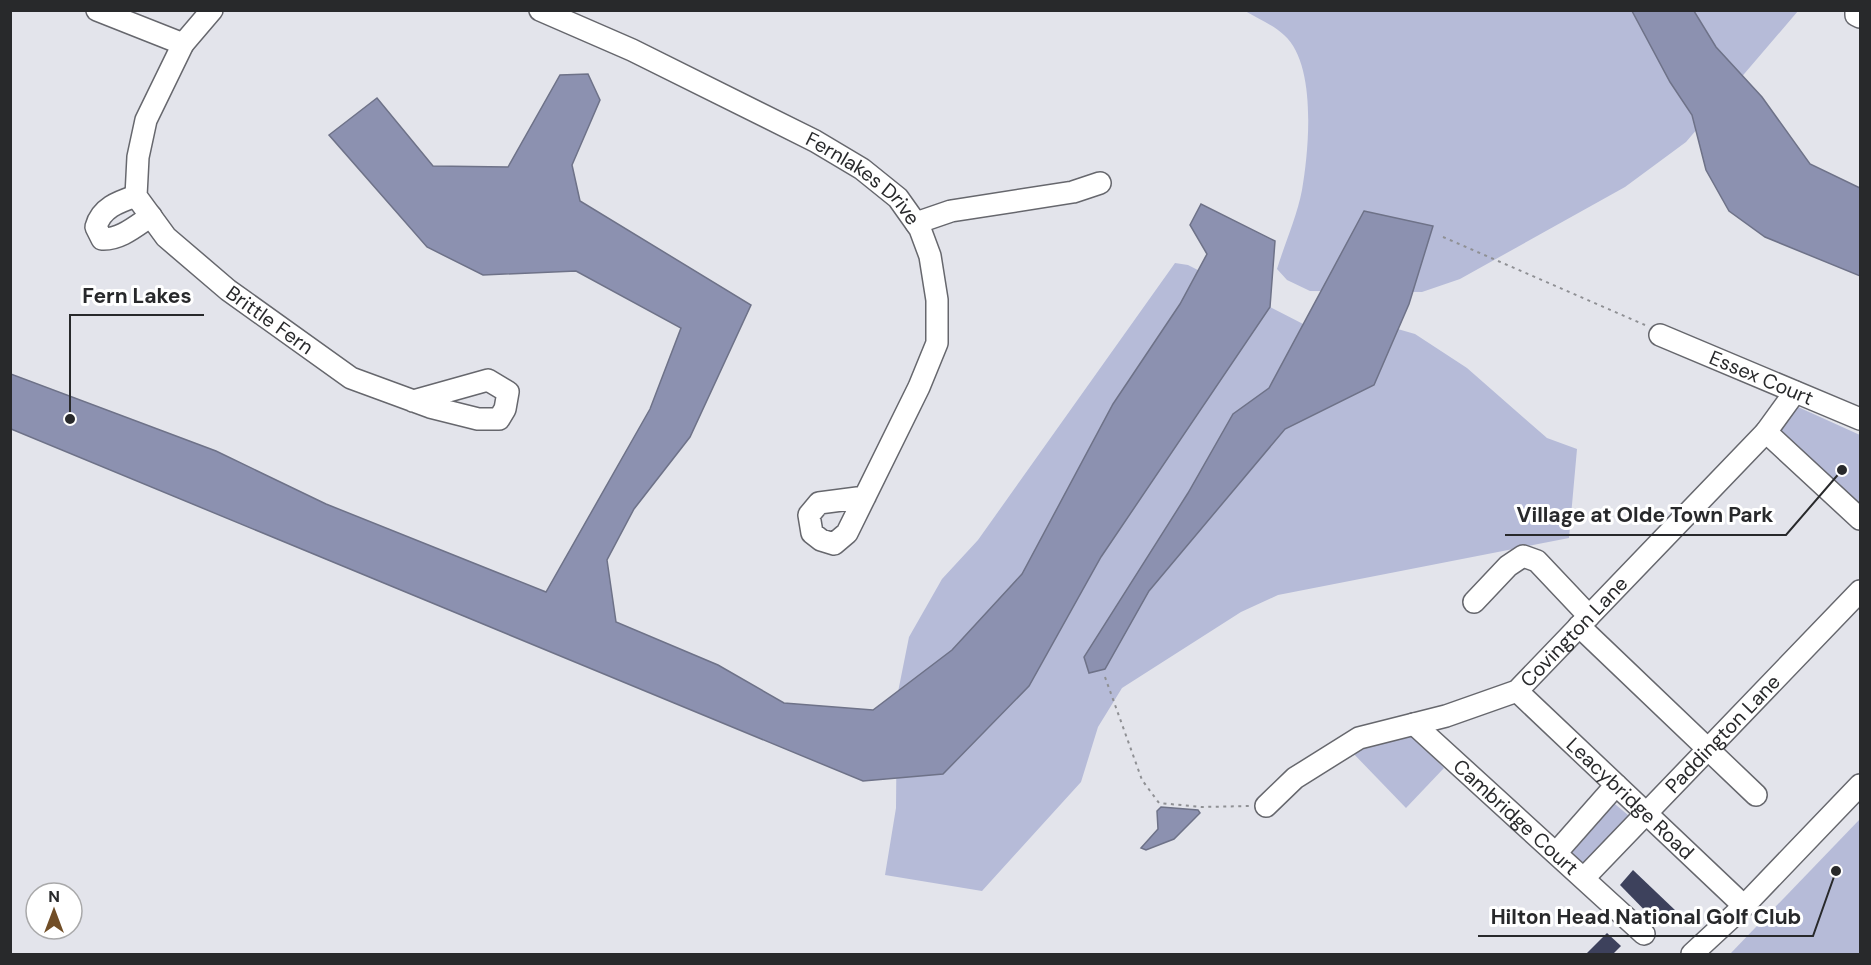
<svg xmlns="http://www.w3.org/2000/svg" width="1871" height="965" font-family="'DM Sans',sans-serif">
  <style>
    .green { fill: #b6bbd8 }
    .water { fill: #8c91b0; stroke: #6e7288; stroke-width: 1.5 }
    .building { fill: #3d415c }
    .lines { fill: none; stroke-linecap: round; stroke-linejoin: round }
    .minor-casing { stroke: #66676d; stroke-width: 24 }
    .path { stroke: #8f9094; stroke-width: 2; stroke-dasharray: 3 4.5; stroke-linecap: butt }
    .minor { stroke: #fff; stroke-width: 21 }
    .labels { text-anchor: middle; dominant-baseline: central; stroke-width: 6; stroke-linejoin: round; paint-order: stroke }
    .street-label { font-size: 20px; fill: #28292b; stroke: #fff }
    .leader { fill: none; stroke: #28292b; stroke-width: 2 }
    .callout-dot { fill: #28292b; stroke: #fff; stroke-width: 2 }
    .callout-label { font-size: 21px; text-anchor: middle; font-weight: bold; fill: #28292b; stroke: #fff; stroke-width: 6; stroke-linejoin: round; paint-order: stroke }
  </style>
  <rect width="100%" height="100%" fill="#e3e4eb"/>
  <g class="green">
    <path d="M1245,11H1798L1686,142L1625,187L1460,279L1422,292L1310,291L1287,280L1277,269C1285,243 1297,216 1302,190C1309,150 1317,64 1284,35C1273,25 1257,18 1245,11Z"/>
    <path d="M1175,263L1188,265L1307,326L1377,323L1415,334L1467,368L1547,438L1577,449L1569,538L1278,595L1241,612L1122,688L1098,727L1081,782L982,891L885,875L896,808L897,697L909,637L942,579L978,540Z"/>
    <path d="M1798,407L1860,435V505L1778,428Z"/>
    <path d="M1411,734L1444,768L1406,808L1350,750Z"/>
    <path d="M1610,800L1634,820L1585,872L1563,851Z"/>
    <path d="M1860,819V954H1730Z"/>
  </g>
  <g class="water">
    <path d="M1632,11H1694L1716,47L1762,97L1810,164L1860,188V276L1765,237L1729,211L1706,170L1692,115L1670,82Z"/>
    <path d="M588,74L600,100L572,165L580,201L751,305L690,437L634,509L607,560L616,622L718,665L784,703L873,710L952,650L1022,574L1113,404L1180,304L1207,254L1190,225L1201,204L1275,241L1270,307L1101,557L1029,686L943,774L863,781L11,429V374L216,451L326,504L546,592L650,409L681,328L576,271L483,275L427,247L329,135L377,98L433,166L508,167L560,75Z"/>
    <path d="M1364,211L1433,226L1409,304L1374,385L1285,429L1149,591L1105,669L1089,673L1084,657L1188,493L1233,414L1269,388Z"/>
    <path d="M1161,807L1198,810L1200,813L1174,839L1146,850L1141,848L1158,829L1157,811Z"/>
  </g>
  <g class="building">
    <path d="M1633,870L1676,911L1660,926L1620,885Z"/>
    <path d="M1607,933L1621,946L1613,954H1586Z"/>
  </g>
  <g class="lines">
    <defs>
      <g id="minor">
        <path d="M97,10L183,44"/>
        <path id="s1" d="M212,10L183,44L146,120L138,157L136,196L166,237L228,290L351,378L430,407L478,419H499L505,409L508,392L488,380L413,401"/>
        <path id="s2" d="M540,10L632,50L815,141L862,169L898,198L920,229L930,256L937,300V343L919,387L847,533L834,544L821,540L812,533L809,515L819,503L865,497"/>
        <path d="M1856,10V15L1860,17"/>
        <path d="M136,196C118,202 101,208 96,227L102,239C120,240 136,226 151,216"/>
        <path d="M916,223L951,211L1073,192L1100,183"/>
        <path id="s3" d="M1660,335L1860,419"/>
        <path d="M1766,432L1860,519"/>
        <path d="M1474,602L1508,566L1523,556L1537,561L1589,616"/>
        <path d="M1579,626L1756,795"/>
        <path id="s4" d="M1517,691L1744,906"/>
        <path id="s5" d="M1414,724L1644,934"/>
        <path id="s6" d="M1266,806L1295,778L1359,738L1446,716L1517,691L1766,432L1795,392"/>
        <path d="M1556,853L1616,785"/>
        <path id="s7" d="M1584,878L1860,591"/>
        <path d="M1692,954L1744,906L1860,785"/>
      </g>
    </defs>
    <use href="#minor" class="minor-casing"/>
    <g class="path">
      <path d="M1443,237L1645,325"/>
      <path d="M1105,677L1142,780L1159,803L1202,807L1249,806"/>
    </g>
    <use href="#minor" class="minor"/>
  </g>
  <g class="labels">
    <g class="street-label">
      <text stroke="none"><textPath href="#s2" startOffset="366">Fernlakes Drive</textPath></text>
      <text stroke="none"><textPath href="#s1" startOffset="390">Brittle Fern</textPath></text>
      <text stroke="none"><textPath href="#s3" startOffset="110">Essex Court</textPath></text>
      <text stroke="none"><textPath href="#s6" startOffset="363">Covington Lane</textPath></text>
      <text stroke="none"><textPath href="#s7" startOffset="200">Paddington Lane</textPath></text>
      <text stroke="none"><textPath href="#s4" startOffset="156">Leacybridge Road</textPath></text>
      <text stroke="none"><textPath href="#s5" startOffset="138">Cambridge Court</textPath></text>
    </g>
  </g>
  <path class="leader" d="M70 419L70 315H204M1842 470L1786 535H1505M1836 871L1813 936H1478"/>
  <g class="callout-dot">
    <circle cx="70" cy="419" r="6"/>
    <circle cx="1842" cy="470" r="6"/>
    <circle cx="1836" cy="871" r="6"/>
  </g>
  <g class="callout-label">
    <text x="137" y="303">Fern Lakes</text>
    <text x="1645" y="522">Village at Olde Town Park</text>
    <text x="1646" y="924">Hilton Head National Golf Club</text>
  </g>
  <rect width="1871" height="965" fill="none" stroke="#28292b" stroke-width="24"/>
  <g transform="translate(54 911)"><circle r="28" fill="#ffffff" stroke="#a9a9aa" stroke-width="1.5"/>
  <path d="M0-4.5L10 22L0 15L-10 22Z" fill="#714e27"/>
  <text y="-9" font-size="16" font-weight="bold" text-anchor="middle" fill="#28292b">N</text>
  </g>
</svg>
